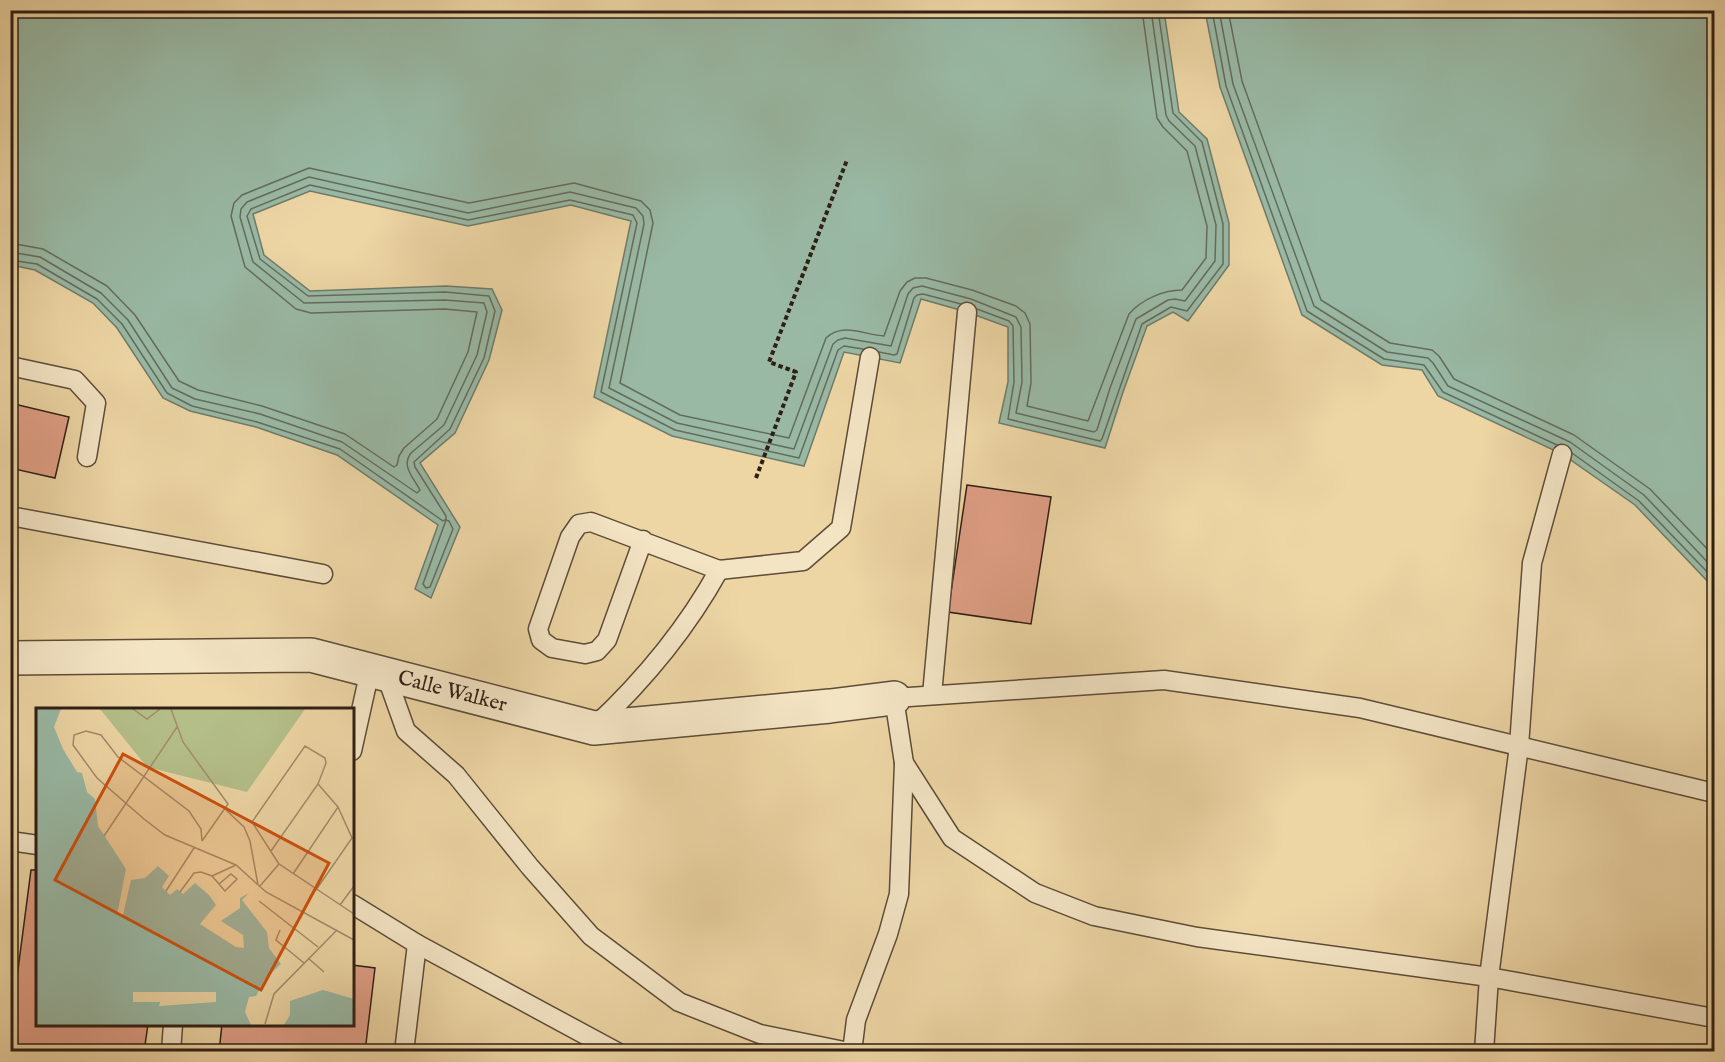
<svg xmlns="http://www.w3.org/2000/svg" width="1725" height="1062" font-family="'IM FELL English',serif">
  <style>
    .water { fill: #99b9a5; stroke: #6f7b6b; stroke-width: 1.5 }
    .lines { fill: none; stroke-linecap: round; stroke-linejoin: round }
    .shore { stroke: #646c5d; stroke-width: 1.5 }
    .building { fill: #df9e85; stroke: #2f1f15; stroke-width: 1.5 }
    .service-casing { stroke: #5e4c39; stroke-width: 21 }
    .minor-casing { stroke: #5e4c39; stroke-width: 36 }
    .path { stroke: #2f1f15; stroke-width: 4; stroke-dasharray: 4.5 3; stroke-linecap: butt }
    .service { stroke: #f3e4c4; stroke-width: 18 }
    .minor { stroke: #f3e4c4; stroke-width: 33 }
    .labels { text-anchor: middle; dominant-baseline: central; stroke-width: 5; stroke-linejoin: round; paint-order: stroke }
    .street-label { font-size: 21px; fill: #2f1f15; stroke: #f3e4c4 }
    .inset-road { fill: none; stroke: #a18c6b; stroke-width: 1.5 }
    .view { fill: #cc500d; fill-opacity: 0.15; stroke: #cc500d; stroke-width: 3 }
    .inset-edge { fill: none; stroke: #2f1f15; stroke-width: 3 }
  </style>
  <rect width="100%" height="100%" fill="#edd5a4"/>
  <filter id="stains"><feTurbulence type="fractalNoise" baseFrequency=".00333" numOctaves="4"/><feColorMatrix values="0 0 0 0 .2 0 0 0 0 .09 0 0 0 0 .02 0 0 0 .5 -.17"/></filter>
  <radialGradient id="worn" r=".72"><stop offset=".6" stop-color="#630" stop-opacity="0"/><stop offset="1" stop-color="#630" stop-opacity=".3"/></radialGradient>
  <g class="water">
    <path d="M10,11H1164L1179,112L1207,139L1229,223V265L1188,321L1173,312L1147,326L1123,392L1105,448L999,423L1008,382V327L967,312L921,299L900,363L844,352L804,466L672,436L594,397L631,221L571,205L468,226L310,191L253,214L264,255L310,291L446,286L492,289L502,310L489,360L455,433L420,463L460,527L431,598L415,589L438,525L337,455L256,427L190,411L163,398L117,328L93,303L35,270L11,265Z"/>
    <path d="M1205,11H1714V588L1635,505L1562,454L1438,396L1422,370L1382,365L1302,315L1220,87Z"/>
  </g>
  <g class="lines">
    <g class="shore">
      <path d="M1212,10L1226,86L1307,311L1384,359L1424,365L1443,392L1557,445"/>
      <path d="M1219,10L1233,84L1314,306L1387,352L1428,358L1433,363L1448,386L1570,442L1644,495L1714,569"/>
      <path d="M1228,10L1242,81L1321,300L1390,343L1432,350L1439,356L1454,379L1574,435L1650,489L1714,556"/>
      <path d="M10,243L43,249L107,286L135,315L179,381L198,390L262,406L345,434L394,467L397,465L399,456L404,448L437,419L468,352L477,312L445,309L311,313L296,309L245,267L231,216L234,203L242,195L309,168L469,203L574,183L641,201L650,210L653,223L620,383L680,415L789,438L826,338C843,322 865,335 884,336L900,291L907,282L915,278H926L972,290L1016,306L1025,313L1030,324L1031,383L1027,406L1088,421L1129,314C1142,299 1164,290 1182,290L1206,258L1207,226L1187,151L1163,127L1157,118L1142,10"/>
      <path d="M10,252L40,257L101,293L128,320L172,388L195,399L260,414L342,442L417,493L420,490C413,477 401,466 411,453L444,425L477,355L487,312L484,303L445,300L304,303L253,262L240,217L241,209L247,202L309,177L468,213L570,192L636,208L643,216L644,224L609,388L677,423L794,449L833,344L838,340L845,338L891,346L908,294L913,288L922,286L971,299L1016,317L1021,327L1022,382L1016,413L1094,432L1097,430L1110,388L1136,319L1168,300L1175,299L1185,301L1215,261L1216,225L1195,146L1169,121L1166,115L1151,10"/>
      <path d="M10,260L37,264L97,299L122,324L167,393L192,406L257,422L340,449L443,521L446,519V516L415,467L414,462L450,429L484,358L495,311L489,296L445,292L308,296L260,259L247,216L251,209L310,185L468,220L570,200L633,215L637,223L601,392L675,430L799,458L838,350L844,346L863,349"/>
      <path d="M977,309L1009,321L1013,326L1014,382L1008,419L1100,441L1102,439L1142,324L1171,307L1187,311L1223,264V224L1202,142L1173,113L1158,10"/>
      <path d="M879,352L894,355L897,354L914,298L917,295L923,294L961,304"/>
      <path d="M1572,453L1639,501L1714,579"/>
      <path d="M446,520L449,521L453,529L430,587L426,588L423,584Z"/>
    </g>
  </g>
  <g class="building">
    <path d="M10,403L69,417L55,478L10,468Z"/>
    <path d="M967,485L1051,497L1031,624L948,612Z"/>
    <path d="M31,870H38V1024H148L144,1052H10V1031Z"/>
    <path d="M352,965L375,968L365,1052H219L222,1024H352Z"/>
  </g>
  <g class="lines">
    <defs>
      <g id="service">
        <path d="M10,366L75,380L96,403L87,457"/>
        <path d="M10,516L323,574"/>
        <path d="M643,540L607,640L597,651L585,654L552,648L541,640L538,629L570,537L579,524L591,522L719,570L803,561L841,528L870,357"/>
        <path d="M386,675L406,731L456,775L530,867L591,936L679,1002L760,1034L849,1052"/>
        <path d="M932,695L967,312"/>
        <path d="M595,726C643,681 687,628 719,570"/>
        <path d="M352,751L370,670"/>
        <path d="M904,763L952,838L1035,893L1094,916L1197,937L1489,977L1714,1018"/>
        <path d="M10,841L38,845"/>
        <path d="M352,904L417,944L617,1052"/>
        <path d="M171,1052L173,1024"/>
        <path d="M404,1052L417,944"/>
        <path d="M852,1052L856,1020L888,934L899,894L904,763L894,698L1164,680L1360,708L1714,793"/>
        <path d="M1484,1052L1489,977L1519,746L1532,563L1562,454"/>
      </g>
      <g id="minor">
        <path id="s1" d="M10,658L311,655L594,728L830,706L894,698"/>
      </g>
    </defs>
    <use href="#service" class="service-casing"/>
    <use href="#minor" class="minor-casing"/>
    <path class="path" d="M756,478L796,372L769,362L847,160"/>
    <use href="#service" class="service"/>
    <use href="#minor" class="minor"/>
  </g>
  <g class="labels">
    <g class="street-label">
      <text stroke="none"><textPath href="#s1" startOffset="447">Calle Walker</textPath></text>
    </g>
  </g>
  <g transform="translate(36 708)">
    <rect width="318" height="318" fill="#edd5a4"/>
    <path d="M64,1H269L211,84L111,59Z" fill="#b4be88"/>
    <path d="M0,1H25L18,19L27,41L41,64L46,65L51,84L59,91L62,118L90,161L81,207H87L95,172L109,170L122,158L133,168L126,179L134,187L141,181L147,186L159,175L173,187L180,197L164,216L200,239L208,240L207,227L185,213L204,200V190L213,185L206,192L231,224L233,240L245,256L230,270L220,288L213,289L209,304L215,317H0ZM287,282L318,291V317H248L254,307V293Z" fill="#99b9a5"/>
    <path d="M97,284H180V294L123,298L124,294H97Z" fill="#edd5a4"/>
    <path class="inset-road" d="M97,1L111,11L124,1M135,1L147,34L192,96L166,133M282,76L302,99M190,102L208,119L214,133L222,177M68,128L141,19M166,133L165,121L153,103L82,49L65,27L50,23L38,27L37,37L61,70L108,111L129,127L200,157L230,184L318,232M235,143L282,76L290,55L289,50L269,38L216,114L243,156M257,166L302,99L316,130L280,182M176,168L200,157M224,178L243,156L318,206M130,183L158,140M144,184L158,165L165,164L176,168L183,176L188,182L189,183L201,171L195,166L183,176M223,193L282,239M304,197L318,178M244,222L240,232L268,255M272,250L288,264M229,316L238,286L301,222"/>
    <path class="view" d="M87,46L293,155L225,282L19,172Z"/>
    <rect width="318" height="318" class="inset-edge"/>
  </g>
  <rect width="1725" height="1062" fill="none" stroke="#edd5a4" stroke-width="36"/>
  <rect x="12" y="12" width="1701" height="1038" fill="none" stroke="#2f1f15" stroke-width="3"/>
  <rect x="18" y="18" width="1689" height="1026" fill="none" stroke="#2f1f15" stroke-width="1.5"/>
  <rect width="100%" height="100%" filter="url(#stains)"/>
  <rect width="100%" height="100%" fill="url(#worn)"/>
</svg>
